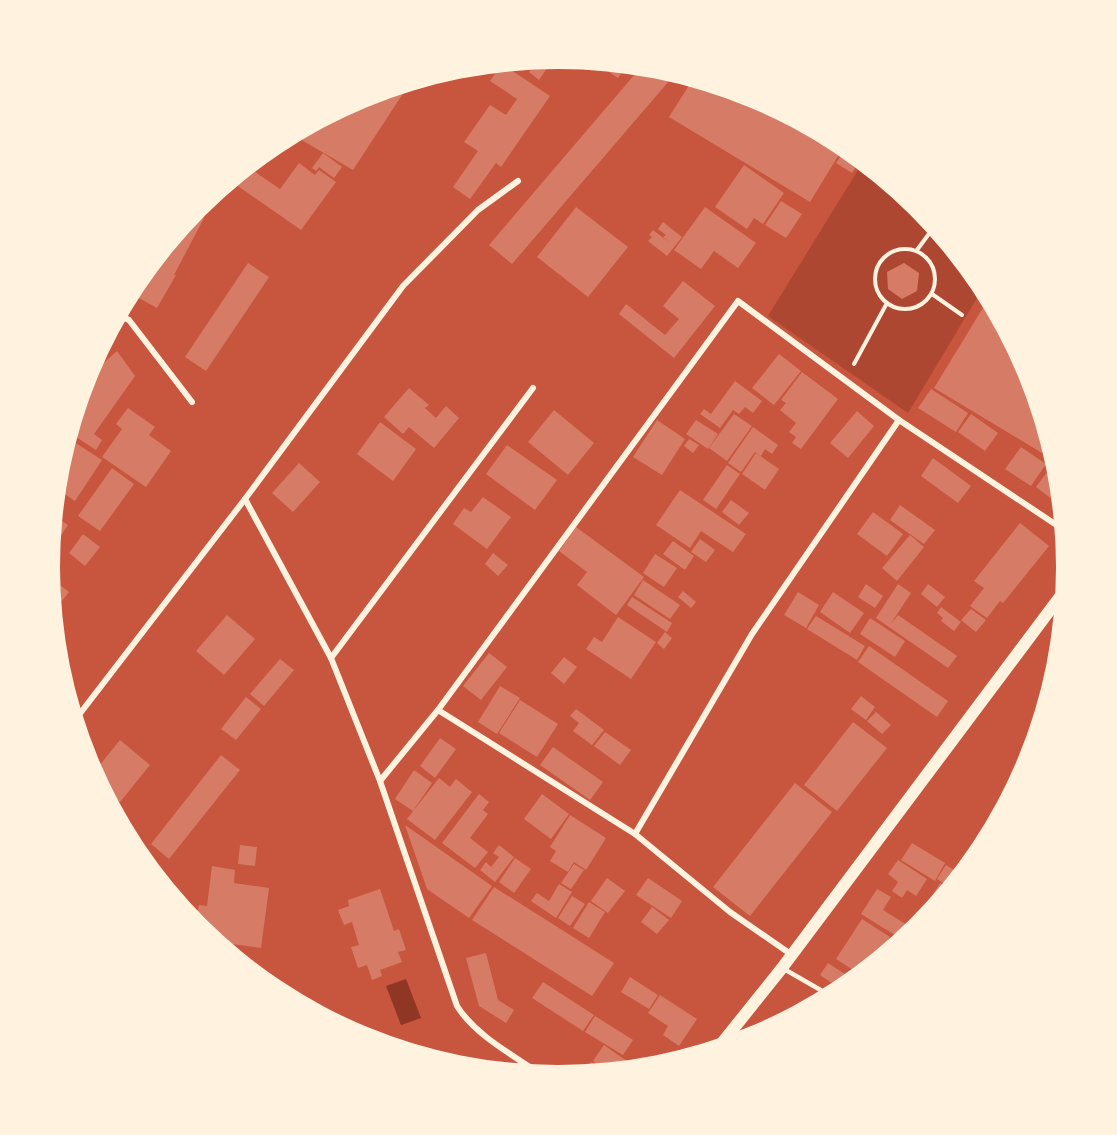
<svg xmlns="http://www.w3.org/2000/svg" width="1117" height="1135" font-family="'Playfair Display',serif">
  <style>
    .green { fill: #ae4732 }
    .water { fill: #8f3625 }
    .building { fill: #d67c66 }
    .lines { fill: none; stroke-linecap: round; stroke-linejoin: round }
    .path { stroke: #fff3e0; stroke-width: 4 }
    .service { stroke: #fff3e0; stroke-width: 4.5 }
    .minor { stroke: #fff3e0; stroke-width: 6 }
    .secondary { stroke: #fff3e0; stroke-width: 12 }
  </style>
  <rect width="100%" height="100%" fill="#c8553d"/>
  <path class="green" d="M863,162L919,208L983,288L908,413L768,316Z"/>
  <path class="water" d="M406,979L421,1018L401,1025L386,986Z"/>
  <g class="building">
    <path d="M553,59L539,80L529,72L537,61Z"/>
    <path d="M594,62L626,65L618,78Z"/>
    <path d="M502,64L550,96L501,167L496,163L470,199L453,187L478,151L464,142L490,105L506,115L517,99L490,81Z"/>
    <path d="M641,67L658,68L675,74L512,264L489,245Z"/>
    <path d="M693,79L754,97L843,148L810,202L669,117Z"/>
    <path d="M401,86L404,92L353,170L293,135L364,97Z"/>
    <path d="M846,148L860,160L852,173L836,163Z"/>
    <path d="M323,153L342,167L334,178L319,167L316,171L312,168Z"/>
    <path d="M299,163L315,175L319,170L336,182L301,230L235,184L248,167L280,189Z"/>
    <path d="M744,165L784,193L763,224L754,218L747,229L715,207Z"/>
    <path d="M781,201L802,214L786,238L765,225Z"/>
    <path d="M576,207L628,247L588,297L537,257Z"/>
    <path d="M705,207L756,243L738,268L714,251L701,269L674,250Z"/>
    <path d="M194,213L204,218L174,275H176L157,308L137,297L153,270L149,268Z"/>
    <path d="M663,222L682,237L667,256L648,241L652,237L649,235L653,230L670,243L663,237L666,235L658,229Z"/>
    <path d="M248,263L269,277L206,371L185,357Z"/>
    <path d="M904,263L919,273L917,291L902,299L888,289L887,272Z"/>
    <path d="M683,281L715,306L674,358L619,314L626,304L665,335L679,319L663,306Z"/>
    <path d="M989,298L1029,373L1050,442L1042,453L934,388Z"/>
    <path d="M117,351L135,376L94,434L102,440L96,450L70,433L84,387L85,388L91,381L88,377Z"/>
    <path d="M779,354L801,371L774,405L752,388Z"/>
    <path d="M802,372L838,399L801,449L792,443L796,437L789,432L796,423L780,410L786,403L781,400Z"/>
    <path d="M735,381L762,401L753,413L745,407L739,414L733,410L720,428L700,414L704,409L711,414Z"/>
    <path d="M409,388L429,405L425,408L436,418L446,406L459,418L434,448L409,427L403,434L384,417Z"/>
    <path d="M931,389L968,413L956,432L918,408Z"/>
    <path d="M128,408L155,427L149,435L171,451L146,487L102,457L122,429L116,424Z"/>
    <path d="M554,410L594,443L568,475L528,442Z"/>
    <path d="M857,411L874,426L848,458L830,443Z"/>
    <path d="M734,414L752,426L727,461L709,448Z"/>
    <path d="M971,414L998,433L985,451L958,432Z"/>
    <path d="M657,420L685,439L662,475L633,457Z"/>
    <path d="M696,420L718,434L708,449L686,434Z"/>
    <path d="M380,422L416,449L393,481L357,454Z"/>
    <path d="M753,427L778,445L772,454L765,449L761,456L755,452L741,472L728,463Z"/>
    <path d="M68,438L102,460L75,501L57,489L59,468Z"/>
    <path d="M689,439L699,445L693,453L684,446Z"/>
    <path d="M507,445L557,480L535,510L486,474Z"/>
    <path d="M1021,447L1046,464L1031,486L1005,469Z"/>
    <path d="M756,453L779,469L765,490L742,474Z"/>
    <path d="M933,458L971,486L958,503L921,476Z"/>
    <path d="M1055,461L1058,469L1061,506L1036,487Z"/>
    <path d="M299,463L320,482L293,512L272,493Z"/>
    <path d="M727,465L740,474L716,509L703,500Z"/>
    <path d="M112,468L134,484L100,531L78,516Z"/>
    <path d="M680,490L746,534L733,552L701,531L690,548L656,525Z"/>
    <path d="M483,497L511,517L487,549L453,524L464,508L471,512Z"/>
    <path d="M731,500L749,513L739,525L722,512Z"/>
    <path d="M900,505L935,530L924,544L890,520Z"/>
    <path d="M873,512L903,534L887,556L857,534Z"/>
    <path d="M55,516L68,525L51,550Z"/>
    <path d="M1020,523L1049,546L1003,603L1000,601L987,618L970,606L984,588L974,581Z"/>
    <path d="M576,527L644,577L616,615L577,585L587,572L559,551Z"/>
    <path d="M83,534L100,547L85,566L69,553Z"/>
    <path d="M910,535L924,547L897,581L882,568Z"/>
    <path d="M700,539L715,550L706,562L691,552Z"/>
    <path d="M673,541L694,556L685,570L663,554Z"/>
    <path d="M493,553L508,565L498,576L485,564Z"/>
    <path d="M655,554L677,568L664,587L643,573Z"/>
    <path d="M51,578L69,592L54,611Z"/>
    <path d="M643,580L680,605L670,619L634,595Z"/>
    <path d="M866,584L883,596L875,608L858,597Z"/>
    <path d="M898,584L911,593L890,625L898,615L957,656L948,668L876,618Z"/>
    <path d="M928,584L945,597L937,607L921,594Z"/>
    <path d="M683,591L696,602L691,608L678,597Z"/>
    <path d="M798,592L819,605L806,628L784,615Z"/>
    <path d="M833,592L864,613L850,633L820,612Z"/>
    <path d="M632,597L672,623L667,632L627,605Z"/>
    <path d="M941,607L961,622L954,631L941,621L943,618L937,613Z"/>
    <path d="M971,609L986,620L976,632L961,620Z"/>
    <path d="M227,615L255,639L224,675L196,651Z"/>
    <path d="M816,616L865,646L857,660L807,629Z"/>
    <path d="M618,617L656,642L631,679L586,649L594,637L602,642Z"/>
    <path d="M870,618L905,641L895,657L860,634Z"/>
    <path d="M665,632L672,638L664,649L657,643Z"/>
    <path d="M869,646L948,701L937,717L858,662Z"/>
    <path d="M489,653L507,667L481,700L463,686Z"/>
    <path d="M564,657L577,667L564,684L551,673Z"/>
    <path d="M280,659L294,670L264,706L250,694Z"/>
    <path d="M500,686L520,698L497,734L478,722Z"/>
    <path d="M861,696L875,707L866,720L851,709Z"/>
    <path d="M246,697L261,709L236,740L221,729Z"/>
    <path d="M520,700L558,724L537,757L499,733Z"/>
    <path d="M576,709L604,730L592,745L573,731L579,723L570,716Z"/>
    <path d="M876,712L891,725L882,734L867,721Z"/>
    <path d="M853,722L887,748L837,811L804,785Z"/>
    <path d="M605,732L631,750L620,765L594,746Z"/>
    <path d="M440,738L456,749L435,778L420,766Z"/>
    <path d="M120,740L150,765L120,802L102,787L94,772Z"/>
    <path d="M553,747L603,782L590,800L540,765Z"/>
    <path d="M221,755L240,770L169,859L151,844Z"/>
    <path d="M414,770L432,783L413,811L395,799Z"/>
    <path d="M439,778L450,787L456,779L472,792L435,840L407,819Z"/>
    <path d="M795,783L832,812L750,916L713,887Z"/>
    <path d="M479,794L489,802L483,810L488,814L470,838L488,852L475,868L442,843Z"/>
    <path d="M542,794L569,814L551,839L524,819Z"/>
    <path d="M570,815L606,838L586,870L574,862L568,872L550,861L556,851L550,847Z"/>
    <path d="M405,825L492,886L469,918L427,889Z"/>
    <path d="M912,843L945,863L935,881L901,860Z"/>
    <path d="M240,845L257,847L255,866L238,864Z"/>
    <path d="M499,845L514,857L495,882L480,870L486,862L491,867L499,857L493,853Z"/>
    <path d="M515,858L531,869L514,893L499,882Z"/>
    <path d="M898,860L927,879L916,896L907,890L902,898L892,891L898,882L888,874Z"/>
    <path d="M574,864L584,870L571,889L561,883Z"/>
    <path d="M946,865L962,875L951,888L937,879Z"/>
    <path d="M212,866L235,870L234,883L269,888L261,948L216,942L201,929L202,920H196L199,905L207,906Z"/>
    <path d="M607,878L625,891L608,913L591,901Z"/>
    <path d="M648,878L682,901L671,918L636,895Z"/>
    <path d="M940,883L950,889L937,905L929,901Z"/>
    <path d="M559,884L572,892L556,918L531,901L537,893L549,901Z"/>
    <path d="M494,887L614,963L592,996L472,920Z"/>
    <path d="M380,889L394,931L399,929L406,950L398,952L402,962L380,970L382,976L372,980L367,965L358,968L351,947L359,945L352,922L344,925L338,910L349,906L348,900Z"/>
    <path d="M877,889L891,897L883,910L915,930L903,940L861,914Z"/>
    <path d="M572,896L585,904L570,926L558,918Z"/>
    <path d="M589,902L605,912L589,938L573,928Z"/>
    <path d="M652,907L669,920L657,934L641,922Z"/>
    <path d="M862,919L890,937L870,967L861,975L836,959Z"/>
    <path d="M486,953L498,1000L514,1010L506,1023L479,1006L466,958Z"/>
    <path d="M828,963L854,980L842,990L820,975Z"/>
    <path d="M630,977L658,995L649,1009L621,992Z"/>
    <path d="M543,982L594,1015L583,1031L532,998Z"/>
    <path d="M660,995L697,1019L679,1046L663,1035L668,1026L648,1013Z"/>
    <path d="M595,1016L633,1040L623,1055L585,1032Z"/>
    <path d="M604,1045L638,1069L608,1072L593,1061Z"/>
    <path d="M591,1062L605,1072L582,1074Z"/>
  </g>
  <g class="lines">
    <g class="path">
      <circle cx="905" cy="279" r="30"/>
      <path d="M917,250L934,227"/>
      <path d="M932,294L962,315"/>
      <path d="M854,364L887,303"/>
    </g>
    <path class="service" d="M784,969L831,996"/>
    <g class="minor">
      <path d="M119,315L129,320L192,402"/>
      <path d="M245,499L331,658L380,781L457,1006C476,1036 513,1055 542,1075"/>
      <path d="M331,658L533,388"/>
      <path d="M438,710L635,834L730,912L792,955"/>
      <path d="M75,720L245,499L403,286L478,210L518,181"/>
      <path d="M380,781L438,710L738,301L899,420L1064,530"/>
      <path d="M635,834L752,634L899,420"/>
    </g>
    <path class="secondary" d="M718,1048L782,968L1065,590"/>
  </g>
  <path d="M0 0H1117V1135H0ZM60 567a498 498 0 1 1 996 0a498 498 0 1 1-996 0Z" fill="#fff3e0" fill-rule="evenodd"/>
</svg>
